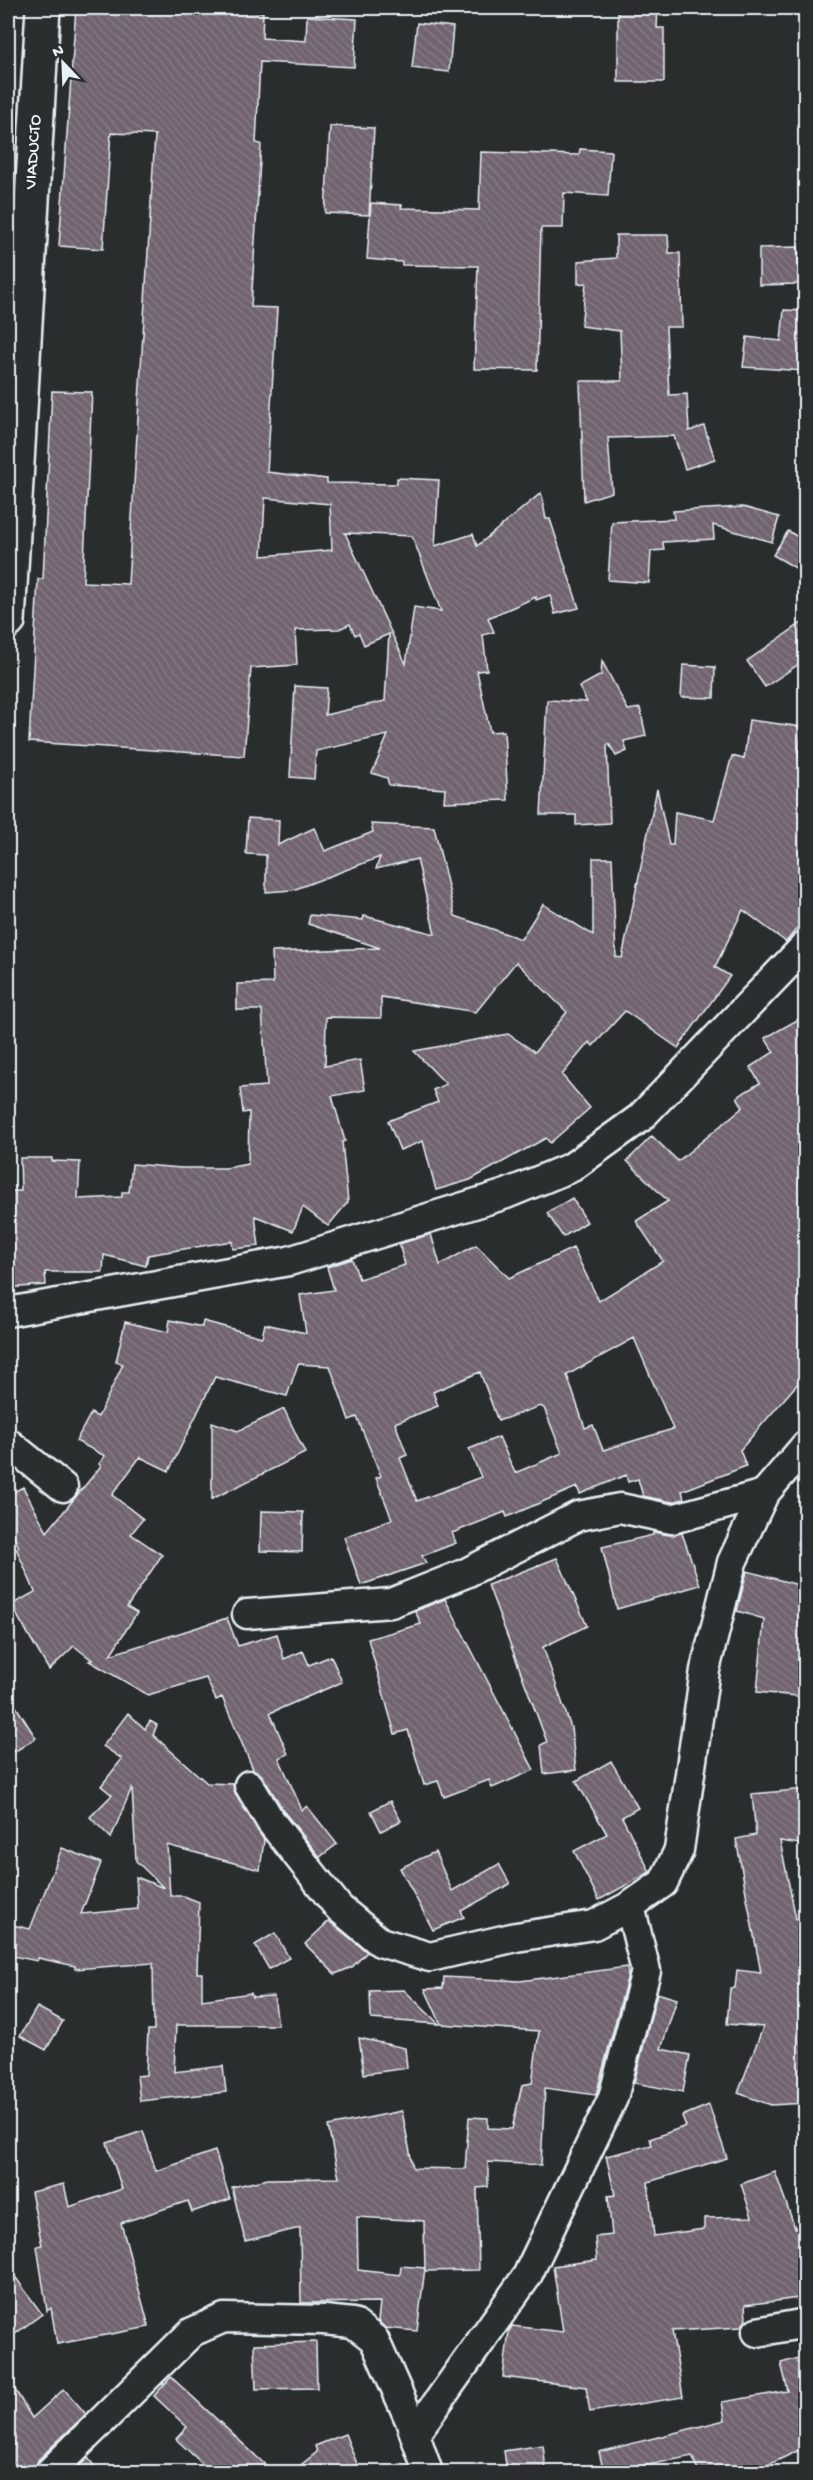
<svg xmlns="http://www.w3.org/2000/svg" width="813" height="2480" font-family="'Gochi Hand',sans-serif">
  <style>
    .building { fill: url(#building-back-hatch); stroke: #e8f1f8; stroke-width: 1.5; fill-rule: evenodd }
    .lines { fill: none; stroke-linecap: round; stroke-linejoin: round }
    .minor-casing { stroke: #e8f1f8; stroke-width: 33 }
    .tertiary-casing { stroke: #e8f1f8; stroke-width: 38 }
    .minor { stroke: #2a2d2e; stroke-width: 28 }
    .tertiary { stroke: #2a2d2e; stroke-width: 33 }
    .labels { text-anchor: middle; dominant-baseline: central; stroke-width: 6; stroke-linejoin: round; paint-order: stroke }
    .street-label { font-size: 18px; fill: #e8f1f8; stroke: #2a2d2e }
  </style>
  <defs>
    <pattern id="building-back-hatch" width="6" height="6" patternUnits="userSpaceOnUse" patternTransform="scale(1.5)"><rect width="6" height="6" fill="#71636f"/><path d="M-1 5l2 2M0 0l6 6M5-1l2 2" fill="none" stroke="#857a84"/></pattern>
  </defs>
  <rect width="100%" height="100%" fill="#2a2d2e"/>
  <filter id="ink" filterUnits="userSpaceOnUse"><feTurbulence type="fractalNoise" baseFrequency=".0167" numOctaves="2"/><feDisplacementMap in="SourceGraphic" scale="12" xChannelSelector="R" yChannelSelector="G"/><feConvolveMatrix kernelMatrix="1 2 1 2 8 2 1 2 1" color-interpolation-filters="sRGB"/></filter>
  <g filter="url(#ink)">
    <g class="building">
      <path d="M76,8H180L263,12L262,38L306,41L307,16L357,19L354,67L260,62L256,143L261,144L251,307L277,308L267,472L327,479V483L397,484V478L439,480L435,546L473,534L477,546L541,493L546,519H550L579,608L555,614L550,595L536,600V597L488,618L494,632L483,635L487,670L477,671L490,732L504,731L508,800L444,802L445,789L389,785L387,778L372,773L388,735L316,751L314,779L290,777L295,686L327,688L325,715L385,701L389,634L364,645L359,633L355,635L350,624L339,629L295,630L297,665L251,668L244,756L29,742L38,579H43L52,391L92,392L83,582L128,584L155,135L111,133L103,249L59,246ZM265,498L330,504L332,550L262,556ZM345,533L412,536L441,611L414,607L406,664Z"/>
      <path d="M618,8H658L657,28H664V82H618Z"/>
      <path d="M417,23L453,27L449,72L412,68Z"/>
      <path d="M330,126L374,128L369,215L325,213Z"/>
      <path d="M580,149L611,151L608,196L564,193L563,228H541L537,370L474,369L478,266L402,265V262L367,259L371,203L402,205L401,208L479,210L481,152L579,155Z"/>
      <path d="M616,235H668L669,253H680L682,327H666L669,395L687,394L689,431L704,426L715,459L685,469L674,436L608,438L612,492L584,501L580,381H622L620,331L581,326L586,283L578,284V261L616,258Z"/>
      <path d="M798,247L799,284L759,285V248Z"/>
      <path d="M784,310L806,311V371L743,367L747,337L781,341Z"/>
      <path d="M743,507L779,517L772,542L713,525L714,539L663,542L664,550L651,551L649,583L608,580L612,522L674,519L673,511Z"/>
      <path d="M788,531L806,542V574L773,555Z"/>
      <path d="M806,620V659L765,687L747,661Z"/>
      <path d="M602,661L628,710L640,708L646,736L624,741L627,751L616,756L609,744L607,745L610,823L576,825V815H541L547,700L587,702L579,687L601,675Z"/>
      <path d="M683,665L715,667L714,698L681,697Z"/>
      <path d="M749,720L802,727L798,757L806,758V917L786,942L743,910L715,967L730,976L678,1048L625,1011L593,1046L589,1042L562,1075L590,1108L550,1143L546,1138L470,1180L436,1190L423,1141L400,1150L388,1121L438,1102L433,1090L446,1084L414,1051L508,1034L535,1052L567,1012L516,962L476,1012L381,997V1018L326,1017L325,1066L360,1060L365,1090L332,1096L345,1141L342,1142L348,1202L328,1226L303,1207L293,1231L255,1216L259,1246L233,1249L232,1241L148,1255L146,1266L104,1255L103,1272H45L46,1285L8,1288V1191H21L20,1158H52V1161L80,1162L78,1199L122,1197V1192H129L132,1164L181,1168H226L248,1164L249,1112L243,1113L240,1088L267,1086L262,1010H237V984L273,983L272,952L380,948L308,924L310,915L363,920L364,916L435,934L417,859L376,869L380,857L293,890L266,892V855L246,854L248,818L279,820L278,845L314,828L325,851L373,832L371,824L434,827L455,916L521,939L543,904L593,935V858H612L616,957L622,958L657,789L669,845H673L675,812L714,820L732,756L744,759Z"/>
      <path d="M806,1015V1374L740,1450L746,1466L682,1491L684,1499L672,1502L643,1496L638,1479L628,1482L626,1475L580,1494L577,1487L507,1517L505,1512L452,1533L456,1543L422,1556L426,1563L361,1585L344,1537L392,1519L376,1478L381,1476L357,1417L349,1420L330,1366L298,1364L287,1396L215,1377L169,1471L140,1457L112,1495L143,1519L131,1534L162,1555L127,1607L137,1613L110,1655L227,1618L238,1646L277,1634L284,1659L303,1651L309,1665L331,1656L342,1682L270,1713L288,1754L279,1758L302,1810L307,1806L337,1844L320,1857L285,1813L263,1777L253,1769L222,1697L216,1700L206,1678L148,1695L89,1661L92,1660L74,1646L49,1670L11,1605L35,1592L16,1548L19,1547L8,1525V1495L23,1487L47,1532L101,1466L99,1464L105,1456L76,1441L91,1413L98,1417L123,1364L116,1362L125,1322L168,1332L170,1320L202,1327L203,1321L262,1337L265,1324L306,1333L300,1295L334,1290L327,1267L352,1259L359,1279L405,1265L399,1244L431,1234L440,1265L476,1245L509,1278L573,1248L599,1301L663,1261L636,1221L668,1201L627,1161L652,1136L678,1161L743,1107L737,1097L760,1083L750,1067L774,1052L765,1038ZM634,1338L673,1429L603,1450L593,1425L585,1428L567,1375ZM480,1372L498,1421L540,1406L544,1408L562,1453L515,1473L499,1437L469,1449L481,1477L417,1501L400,1458L407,1455L395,1423L438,1406L433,1392Z"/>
      <path d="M572,1198L587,1222L563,1237L547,1213Z"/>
      <path d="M284,1409L305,1453L212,1499V1422L238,1431Z"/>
      <path d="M261,1511L303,1512L302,1552L260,1551Z"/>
      <path d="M653,1532L669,1535L682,1533L700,1585L617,1609L602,1547L653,1535Z"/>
      <path d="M557,1558L587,1626L543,1647L571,1728L576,1770L544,1774L541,1745L547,1742L488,1585Z"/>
      <path d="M747,1571L806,1587V1697L757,1692L764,1619L737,1611Z"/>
      <path d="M445,1599L534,1770L492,1788L489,1780L444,1797L438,1781L424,1785L408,1730L395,1734L368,1639L421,1624L415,1611Z"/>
      <path d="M8,1694L36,1738L8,1756Z"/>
      <path d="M128,1713L145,1729L150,1721L157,1725L153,1735L207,1783L233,1784L235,1793L264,1840L260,1870L167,1845L170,1896H184L199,1902L197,1973H202V2000L251,1993L252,1997L274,1996L278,2025H176L174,2072L223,2066L226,2092L140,2101L137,2076L146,2075L148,2030H154L153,1963L75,1969V1966L38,1958L37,1961L8,1955V1924L30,1929L62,1848L101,1863L81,1914L138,1909L136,1877L164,1888L136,1861L132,1787L111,1838L90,1817L112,1795L101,1786L122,1759L103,1746Z"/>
      <path d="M611,1761L638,1808L622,1817L650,1872L599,1900L574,1851L607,1834L576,1781Z"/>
      <path d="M806,1789V1845L780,1841L796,1919L806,1918V2103L771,2105L738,2093L763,2027L727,2024L730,1988H735L737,1970L761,1973L736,1839L756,1835L752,1794Z"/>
      <path d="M390,1801L401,1821L381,1831L371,1811Z"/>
      <path d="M435,1852L452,1891L499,1864L510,1884L461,1911L464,1917L433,1930L400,1868Z"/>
      <path d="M329,1921L367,1952L352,1967L335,1974L305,1944Z"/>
      <path d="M275,1933L289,1958L269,1969L255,1945Z"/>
      <path d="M627,1967L628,1975L596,2095L545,2088L541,2165L488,2162V2187L477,2188L479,2270L425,2271L424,2221L357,2217L358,2270L400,2275L401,2266L425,2268L417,2331L385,2328L378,2321L380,2302L301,2303L300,2228L245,2241L232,2187L268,2179L339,2178L328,2126L402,2111L413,2168L465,2169L469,2117L488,2118V2128L512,2129L522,2085L532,2083L539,2031L441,2024L425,1989L443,1988L444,1977L520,1981Z"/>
      <path d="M404,1990L439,2024L371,2019L370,1991Z"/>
      <path d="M657,1993L677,1999L661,2049L690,2055L683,2092L634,2083Z"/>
      <path d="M37,2007L63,2021L46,2050L20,2036Z"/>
      <path d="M359,2038L405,2048L407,2068L364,2074Z"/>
      <path d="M709,2105L727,2158L648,2182L654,2236L704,2229V2218L752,2217L741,2184L775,2172L795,2228H806V2297L745,2305L746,2320L741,2327L672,2331L683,2397L590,2412L586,2387L503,2377L509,2331L512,2326L563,2332L553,2266L597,2260L595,2237L612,2235L608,2196L615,2195L606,2156L652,2145L650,2139L686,2126L682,2116Z"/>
      <path d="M143,2131L156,2171L215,2151L230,2199L192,2212L188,2201L121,2223L149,2327L57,2344L51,2308L47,2311L37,2246L42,2245L31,2192L64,2184L69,2207L122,2189L107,2143Z"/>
      <path d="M8,2267L42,2314L8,2339Z"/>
      <path d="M316,2342L317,2388L256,2389L254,2344Z"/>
      <path d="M806,2356V2447L753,2472H699L692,2456L643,2466L644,2472H604L599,2452L725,2420L722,2402L788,2391L781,2363Z"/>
      <path d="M171,2377L195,2399L273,2472H211L176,2439L187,2427L154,2396Z"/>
      <path d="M8,2378L32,2418L64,2389L86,2414L38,2460L34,2472H8Z"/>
      <path d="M345,2434L358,2466L342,2472H292L317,2452L315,2446Z"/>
      <path d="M543,2445L546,2470L507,2472L504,2451Z"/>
      <path d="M88,2458L99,2472H73Z"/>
    </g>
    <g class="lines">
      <defs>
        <g id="minor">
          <path d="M8,260L29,217"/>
          <path d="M8,1312L289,1261L506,1194L572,1167L640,1118L806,945"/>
          <path d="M8,1443L63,1487"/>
          <path d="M247,1614L391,1603L466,1573L578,1516L620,1508L672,1519L764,1494"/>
          <path d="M249,1785L271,1822L339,1908L380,1942L430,1957L516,1937L594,1925L630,1906L663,1883L679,1850L705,1670L732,1562L764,1494L806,1445"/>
          <path d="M757,2332L806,2323"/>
          <path d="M415,2434L527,2276L613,2098L646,1971L630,1906"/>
          <path d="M50,2472L192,2332L224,2318L324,2320L353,2323L374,2339L409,2418L428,2472"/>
        </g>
        <path id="tertiary" d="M8,621L43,8"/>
      </defs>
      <use href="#minor" class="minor-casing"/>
      <use href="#tertiary" class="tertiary-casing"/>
      <use href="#minor" class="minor"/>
      <use href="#tertiary" class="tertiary"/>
    </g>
  </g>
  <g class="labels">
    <g class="street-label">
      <text transform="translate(34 152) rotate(-86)">VIADUCTO</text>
    </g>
  </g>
  <rect width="813" height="2480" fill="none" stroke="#2a2d2e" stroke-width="30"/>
  <rect x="15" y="15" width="783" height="2450" fill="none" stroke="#e8f1f8" stroke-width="2" filter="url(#ink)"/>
  <g transform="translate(63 63) rotate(337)" stroke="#2a2d2e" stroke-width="4.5" paint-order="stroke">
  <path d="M0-4.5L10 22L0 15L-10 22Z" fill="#e8f1f8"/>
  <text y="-9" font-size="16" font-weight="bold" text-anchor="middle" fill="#e8f1f8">N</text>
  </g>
</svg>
